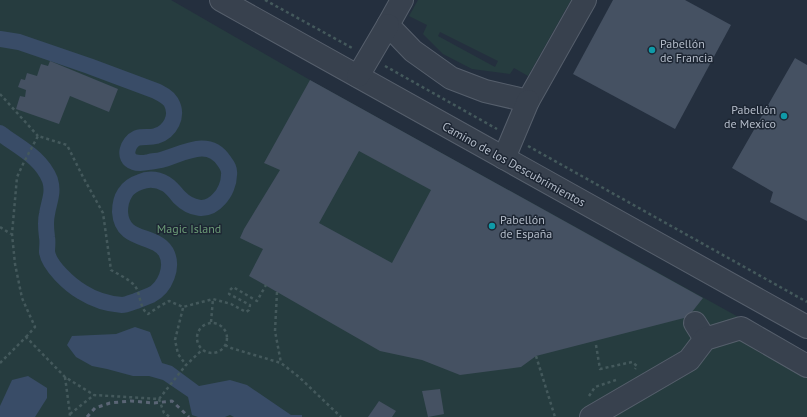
<svg xmlns="http://www.w3.org/2000/svg" width="807" height="417" font-family="'PT Sans',sans-serif">
  <style>
    .green { fill: #263c3f; fill-rule: evenodd }
    .water { fill: #394c67 }
    .lines { fill: none; stroke-linecap: round; stroke-linejoin: round }
    .canal { stroke: #394c67; stroke-width: 16 }
    .building { fill: #455162; fill-rule: evenodd }
    .minor-casing { stroke: #565f6c; stroke-width: 24 }
    .path { stroke: #44595c; stroke-width: 2.5; stroke-dasharray: 3 3; stroke-linecap: butt }
    .minor { stroke: #38414e; stroke-width: 22 }
    .rail { stroke: #5a6575; stroke-width: 3; stroke-dasharray: 4 4; stroke-linecap: butt }
    .culture-dot { fill: #0f9aa8; stroke: #1d2633; stroke-width: 1.5 }
    .labels { text-anchor: middle; dominant-baseline: central; stroke-width: 3; stroke-linejoin: round; paint-order: stroke }
    .poi-label { font-size: 12px; fill: #b4bcc9; stroke: #1d2633; text-anchor: start }
    .street-label { font-size: 12px; fill: #b4bcc9; stroke: #1d2633 }
    .park-label { font-size: 12px; fill: #6b9a76; stroke: #1d2633 }
  </style>
  <rect width="100%" height="100%" fill="#242f3e"/>
  <g class="green">
    <path d="M0,0H171L310,80L733,314L807,356V417H0Z"/>
    <path d="M418,0H571L528,76L514,68L510,74L472,69L443,54L423,34L427,25L409,16ZM440,32L498,61L495,67L438,36Z"/>
  </g>
  <g class="water">
    <path d="M135,327L150,332L162,363L172,366L199,386L230,380L247,385L291,415H302V417H234L230,415L225,417H198L192,415L188,397L163,380L149,376H133L107,369L92,366L76,357L67,345L72,336L116,334Z"/>
    <path d="M28,376L47,388V398L35,417H0V406L12,380Z"/>
  </g>
  <g class="lines">
    <path class="canal" d="M0,39L19,42L89,66L156,91C162,94 168,97 171,102C179,116 170,132 156,136C150,138 143,136 137,138C128,142 122,158 134,162C139,164 144,163 149,162C153,161 157,161 161,160C181,155 208,136 224,161C227,165 230,169 229,175C229,183 225,193 219,199C207,213 191,209 179,197C175,192 171,187 166,184C157,179 149,178 140,182C134,184 128,188 125,193C121,199 120,205 120,212C122,243 154,233 166,252C174,267 165,288 151,295C146,297 141,299 136,301C132,302 127,305 122,305C108,304 93,299 82,292C70,285 49,266 47,252C47,247 48,242 47,237C46,229 45,222 47,214C49,201 54,193 50,180C41,157 18,147 0,133"/>
  </g>
  <g class="building">
    <path d="M613,0H685L731,25L675,129L573,74Z"/>
    <path d="M795,58L807,65V221L770,202L773,192L732,168Z"/>
    <path d="M50,61L118,89L109,112L70,96L59,124L16,109L20,96L25,97L26,90L18,87L21,79L25,80L27,73L37,76L41,64L48,66Z"/>
    <path d="M310,80L703,298L688,317L536,356L521,367L460,375L422,360L380,351L249,276L263,249L240,238L244,229L280,170L264,163ZM359,151L431,190L392,263L319,223Z"/>
    <path d="M440,389L444,414L428,417L422,391Z"/>
    <path d="M379,401L396,411L392,417H368Z"/>
  </g>
  <g class="lines">
    <defs>
      <g id="minor">
        <path d="M221,0L807,327"/>
        <path d="M402,0L388,25L413,51L451,78L485,91L528,101L585,0"/>
        <path d="M358,76L388,25"/>
        <path d="M504,158L528,101"/>
        <path d="M695,323L705,339"/>
        <path d="M591,417L689,360L705,339L741,328L807,366"/>
      </g>
    </defs>
    <use href="#minor" class="minor-casing"/>
    <g class="path">
      <path d="M265,0L354,49"/>
      <path d="M385,66L497,129"/>
      <path d="M0,94L38,136"/>
      <path d="M528,146L807,302"/>
      <path d="M0,227L11,234"/>
      <path d="M277,292L275,331L281,363"/>
      <path d="M183,308L175,340L178,354L186,365"/>
      <path d="M211,322L213,299"/>
      <circle cx="212" cy="338" r="15"/>
      <path d="M26,337L35,327L22,298L15,264L12,234L17,177L24,162L38,136L67,145L83,177L103,213L111,270C118,274 130,280 135,286C141,294 139,308 148,314L160,306L169,301L183,307L213,299L231,304L246,312L249,310L250,305L229,294L230,290L233,287L257,301L266,285"/>
      <path d="M225,345L231,348L281,363L299,377L341,417"/>
      <path d="M596,345L600,369L632,362L637,366L635,369"/>
      <path d="M536,356L555,417"/>
      <path d="M0,363L26,337L65,377L94,395L159,399L186,365L202,350"/>
      <path d="M65,377L70,414L69,417"/>
      <path d="M589,396L595,387L616,380"/>
      <path d="M159,399L164,413L170,417"/>
      <path d="M70,414L94,395"/>
    </g>
    <use href="#minor" class="minor"/>
    <path class="rail" d="M87,417L95,408L110,403L131,401L154,403L172,401L189,417"/>
  </g>
  <g class="culture-dot">
    <circle cx="652" cy="50" r="4"/>
    <circle cx="784" cy="116" r="4"/>
    <circle cx="492" cy="226" r="4"/>
  </g>
  <g class="labels">
    <g class="poi-label">
      <text x="660" y="43">Pabellón<tspan x="660" dy="14">de Francia</tspan></text>
      <text x="776" y="109" text-anchor="end">Pabellón<tspan x="776" dy="14">de Mexico</tspan></text>
      <text x="500" y="219">Pabellón<tspan x="500" dy="14">de España</tspan></text>
    </g>
    <g class="street-label">
      <text transform="translate(514 164) rotate(29)">Camino de los Descubrimientos</text>
    </g>
    <g class="park-label">
      <text x="189" y="228">Magic Island</text>
    </g>
  </g>
</svg>
